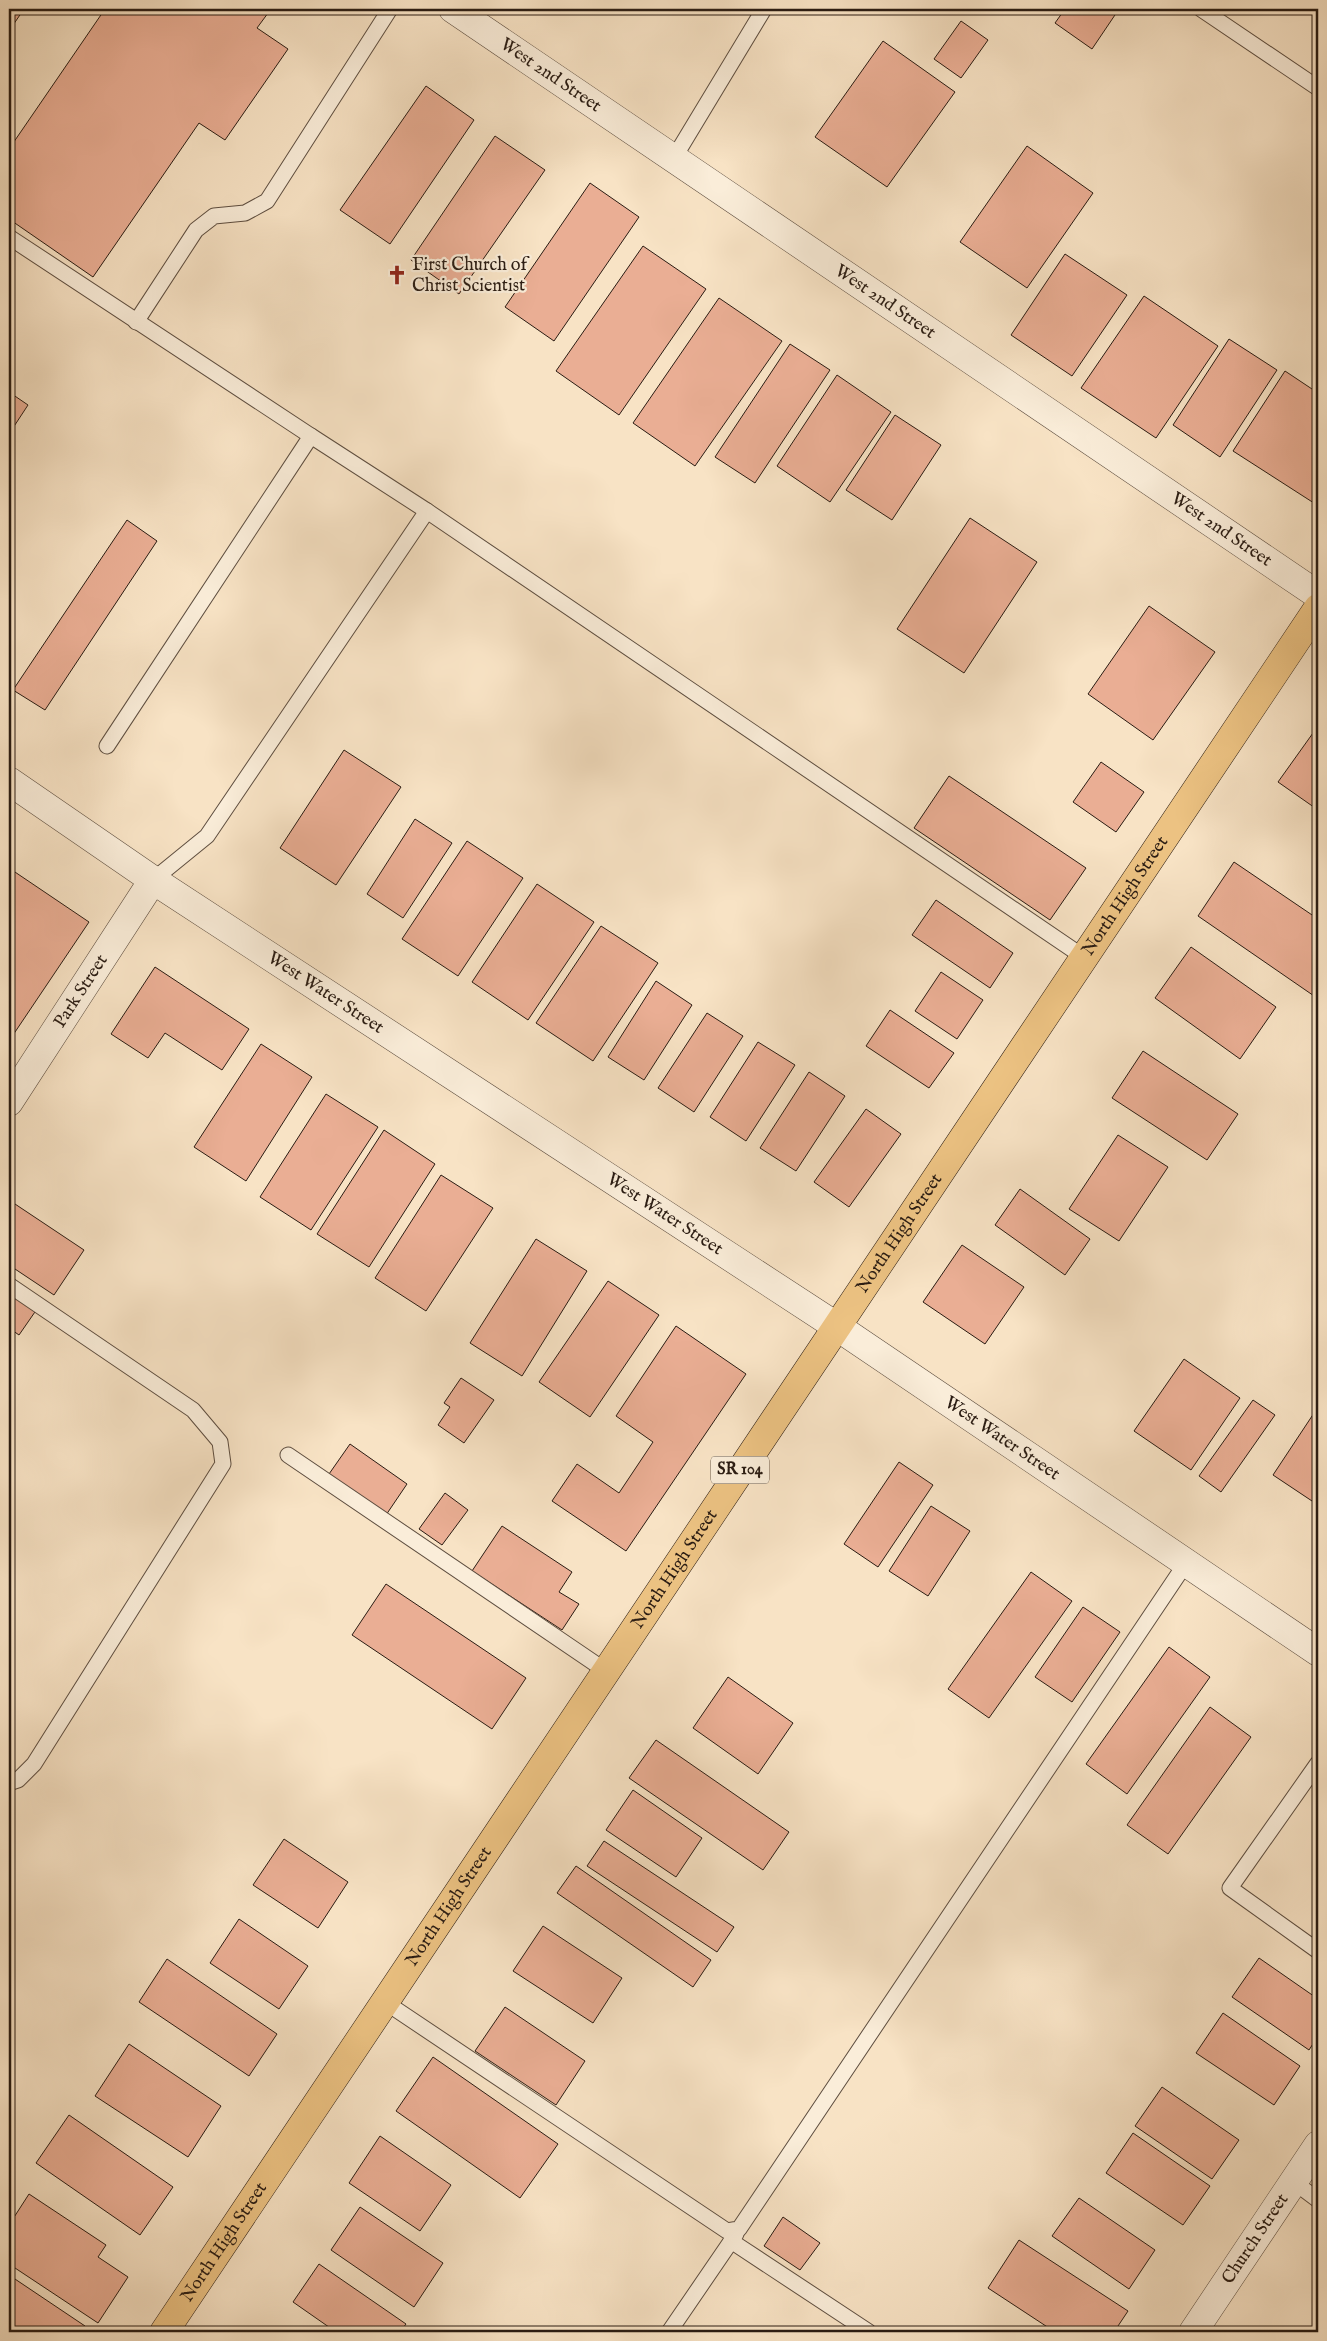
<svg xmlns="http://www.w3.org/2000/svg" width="1327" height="2341" font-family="'IM FELL English',serif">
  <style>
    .building { fill: #eaae94; stroke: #2a1c13 }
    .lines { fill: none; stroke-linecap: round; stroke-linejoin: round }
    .service-casing { stroke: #5e4e40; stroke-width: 17 }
    .minor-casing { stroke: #5e4e40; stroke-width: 29 }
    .tertiary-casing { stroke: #5e4e40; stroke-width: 29 }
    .primary-casing { stroke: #2a1c13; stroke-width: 29 }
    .service { stroke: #faedd9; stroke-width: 15 }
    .minor { stroke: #faedd9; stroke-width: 28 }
    .tertiary { stroke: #faedd9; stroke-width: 28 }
    .primary { stroke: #ecc282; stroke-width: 28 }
    .labels { text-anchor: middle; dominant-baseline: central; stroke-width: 4.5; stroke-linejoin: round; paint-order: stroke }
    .shield { fill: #faedd9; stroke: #685b4e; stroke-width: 1 }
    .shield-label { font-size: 16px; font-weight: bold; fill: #2a1c13 }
    .street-label { font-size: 18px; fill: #2a1c13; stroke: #faedd9 }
    .poi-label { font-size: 18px; fill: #2a1c13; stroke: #faedd9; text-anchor: start }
  </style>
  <rect width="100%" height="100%" fill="#f8e3c5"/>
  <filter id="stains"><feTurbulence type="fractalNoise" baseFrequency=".004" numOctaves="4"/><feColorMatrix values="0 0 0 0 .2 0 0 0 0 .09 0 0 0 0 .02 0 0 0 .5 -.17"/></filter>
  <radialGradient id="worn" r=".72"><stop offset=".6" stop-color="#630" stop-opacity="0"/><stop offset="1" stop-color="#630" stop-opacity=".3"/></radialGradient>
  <g class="building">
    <path d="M9,9H24L9,31Z"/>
    <path d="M105,9H271L257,28L288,49L225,140L199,123L93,277L9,219V149Z"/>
    <path d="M1065,9H1119L1092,49L1055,23Z"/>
    <path d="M961,21L988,40L961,78L934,59Z"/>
    <path d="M883,41L955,92L887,187L815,137Z"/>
    <path d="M426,86L474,120L390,244L340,210Z"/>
    <path d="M495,136L545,170L459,294L411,260Z"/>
    <path d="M1027,146L1093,193L1027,288L960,242Z"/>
    <path d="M590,183L639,217L554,341L505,307Z"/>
    <path d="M643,246L706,289L619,415L556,371Z"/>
    <path d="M1065,254L1127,295L1072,376L1011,335Z"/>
    <path d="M1144,296L1218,346L1156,438L1081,388Z"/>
    <path d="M719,298L782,341L695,466L633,423Z"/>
    <path d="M1229,339L1277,370L1220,457L1173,425Z"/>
    <path d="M790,344L830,370L755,483L715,457Z"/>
    <path d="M1285,371L1318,393L1317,505L1233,451Z"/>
    <path d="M837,375L891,412L830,502L777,466Z"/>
    <path d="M9,392L28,405L9,434Z"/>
    <path d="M895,415L941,445L892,520L846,490Z"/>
    <path d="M970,518L1037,562L964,673L897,629Z"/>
    <path d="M127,520L157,541L45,710L13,690Z"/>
    <path d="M1149,606L1215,652L1153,740L1088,694Z"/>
    <path d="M1318,726V810L1278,782Z"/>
    <path d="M344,750L401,787L336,885L280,848Z"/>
    <path d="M1101,762L1144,792L1116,832L1073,802Z"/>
    <path d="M949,776L1086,868L1050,920L914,828Z"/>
    <path d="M415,819L452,843L403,918L367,894Z"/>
    <path d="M467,841L523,878L458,976L402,939Z"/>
    <path d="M1234,862L1318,919L1317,998L1198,916Z"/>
    <path d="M9,868L89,922L9,1041Z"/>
    <path d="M537,884L594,922L528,1020L472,982Z"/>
    <path d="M936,900L1013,953L990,988L912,935Z"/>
    <path d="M601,926L658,963L593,1061L536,1023Z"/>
    <path d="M1191,947L1276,1007L1240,1059L1155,998Z"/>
    <path d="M155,967L249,1029L222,1070L165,1033L148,1058L111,1034Z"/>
    <path d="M941,972L983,1000L957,1039L915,1011Z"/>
    <path d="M656,981L692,1005L644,1080L608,1057Z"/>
    <path d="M890,1010L954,1053L929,1088L866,1046Z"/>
    <path d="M707,1013L743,1036L694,1112L658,1088Z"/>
    <path d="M758,1042L795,1065L746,1141L710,1117Z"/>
    <path d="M261,1044L312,1077L246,1181L194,1147Z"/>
    <path d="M1143,1051L1238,1114L1207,1160L1112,1098Z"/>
    <path d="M809,1072L845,1096L796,1171L760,1148Z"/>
    <path d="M326,1094L378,1127L311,1230L260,1197Z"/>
    <path d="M866,1109L901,1134L849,1207L814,1182Z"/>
    <path d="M384,1130L435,1164L369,1267L317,1234Z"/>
    <path d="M1118,1135L1168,1167L1119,1241L1069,1209Z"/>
    <path d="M441,1175L493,1208L426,1311L375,1278Z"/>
    <path d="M1020,1189L1090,1239L1065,1275L995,1225Z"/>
    <path d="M9,1200L84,1250L54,1295L9,1265Z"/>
    <path d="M536,1239L587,1271L522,1376L470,1343Z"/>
    <path d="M962,1245L1024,1287L985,1344L923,1302Z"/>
    <path d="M608,1281L659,1315L590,1417L539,1382Z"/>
    <path d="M9,1290L37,1309L19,1335L9,1328Z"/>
    <path d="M676,1326L746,1374L626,1551L552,1501L577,1464L619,1493L653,1442L616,1416Z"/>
    <path d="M1184,1359L1240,1398L1191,1470L1134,1431Z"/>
    <path d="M461,1378L494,1400L464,1443L438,1425L450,1407L444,1403Z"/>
    <path d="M1253,1400L1275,1415L1221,1492L1199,1476Z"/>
    <path d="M1318,1407V1499L1315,1503L1273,1475Z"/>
    <path d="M350,1444L407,1484L386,1515L329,1474Z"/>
    <path d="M899,1462L933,1485L878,1567L844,1544Z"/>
    <path d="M445,1493L468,1510L442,1545L419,1529Z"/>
    <path d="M931,1506L970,1531L928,1596L889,1571Z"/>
    <path d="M502,1526L572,1572L559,1592L579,1604L562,1630L472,1571Z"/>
    <path d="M1031,1572L1072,1601L989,1718L948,1689Z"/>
    <path d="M386,1584L526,1678L492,1729L352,1635Z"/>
    <path d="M1083,1607L1120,1632L1072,1702L1035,1677Z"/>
    <path d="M1169,1647L1210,1677L1127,1794L1086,1764Z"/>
    <path d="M728,1677L793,1723L758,1774L693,1728Z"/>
    <path d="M1210,1707L1251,1737L1168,1854L1127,1825Z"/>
    <path d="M656,1740L789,1832L763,1870L629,1778Z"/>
    <path d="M633,1790L702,1838L676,1877L606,1830Z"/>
    <path d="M284,1839L348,1882L318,1928L253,1885Z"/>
    <path d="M604,1841L734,1927L717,1952L587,1866Z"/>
    <path d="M576,1866L711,1960L693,1987L557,1893Z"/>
    <path d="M239,1919L308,1966L279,2009L210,1963Z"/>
    <path d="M543,1926L622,1978L593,2023L513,1971Z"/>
    <path d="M1259,1958L1318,1999V2036L1309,2050L1232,1997Z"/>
    <path d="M167,1959L277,2034L249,2076L139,2002Z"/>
    <path d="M505,2007L585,2061L556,2105L475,2051Z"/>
    <path d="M1223,2013L1300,2066L1274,2105L1196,2053Z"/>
    <path d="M129,2044L221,2106L188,2157L95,2096Z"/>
    <path d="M433,2057L558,2144L520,2198L396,2111Z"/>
    <path d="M1162,2087L1239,2140L1212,2179L1135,2126Z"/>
    <path d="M69,2115L173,2187L140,2235L36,2163Z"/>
    <path d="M1133,2133L1210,2186L1183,2225L1106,2173Z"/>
    <path d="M380,2136L451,2185L420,2231L349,2183Z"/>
    <path d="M29,2194L106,2245L98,2257L128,2277L98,2323L9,2264V2225Z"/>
    <path d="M1079,2198L1155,2250L1129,2289L1052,2236Z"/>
    <path d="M360,2207L443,2263L414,2307L331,2250Z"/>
    <path d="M783,2217L820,2243L800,2270L764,2246Z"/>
    <path d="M1019,2240L1128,2311L1114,2332H1055L988,2288Z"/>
    <path d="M319,2264L406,2324L400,2332H336L293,2302Z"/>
    <path d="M9,2275L85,2326L80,2332H23L9,2323Z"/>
  </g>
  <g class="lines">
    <defs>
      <g id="service">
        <path d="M1201,9L1318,88"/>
        <path d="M674,158L764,9"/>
        <path d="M9,237L311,436L107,746"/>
        <path d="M136,322L196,230L214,216L245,213L267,201L390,9"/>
        <path d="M311,436L427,511L1085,958"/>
        <path d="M153,880L207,836L427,511"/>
        <path d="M9,1285L193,1410L220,1442L223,1464L34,1764L18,1780L9,1783"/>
        <path d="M288,1455L606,1671"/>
        <path d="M1318,1763L1230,1888L1318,1951"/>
        <path d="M385,2002L727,2231L739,2229L1186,1563"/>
        <path d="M1294,2182L1318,2200"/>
        <path d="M731,2241L869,2332"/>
        <path d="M669,2332L736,2234"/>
      </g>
      <g id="minor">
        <path id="s1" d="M453,9L1318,595"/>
        <path id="s2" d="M9,1102L153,880"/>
        <path id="s3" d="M1193,2332L1318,2145"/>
      </g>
      <g id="tertiary">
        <path id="s4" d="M9,781L153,880L836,1326L1318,1652"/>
      </g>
      <g id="primary">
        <path id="s5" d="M164,2332L1318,608"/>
      </g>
    </defs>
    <use href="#service" class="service-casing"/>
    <use href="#minor" class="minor-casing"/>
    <use href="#tertiary" class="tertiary-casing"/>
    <use href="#primary" class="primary-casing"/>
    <use href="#service" class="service"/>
    <use href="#minor" class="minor"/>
    <use href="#tertiary" class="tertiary"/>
    <use href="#primary" class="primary"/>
  </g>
  <defs>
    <symbol id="church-bare" viewBox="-9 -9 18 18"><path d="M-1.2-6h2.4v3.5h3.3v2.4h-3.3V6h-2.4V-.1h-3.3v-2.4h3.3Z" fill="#8f2418" stroke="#faedd9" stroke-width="2.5" paint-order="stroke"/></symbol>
  </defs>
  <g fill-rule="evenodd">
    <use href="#church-bare" x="383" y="261" width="28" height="28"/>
  </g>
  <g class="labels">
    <rect class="shield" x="711" y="1456.5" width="58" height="27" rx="4"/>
    <g class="shield-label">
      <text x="740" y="1470">SR 104</text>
    </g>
    <g class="street-label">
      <text stroke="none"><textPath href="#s1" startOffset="118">West 2nd Street</textPath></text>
      <text stroke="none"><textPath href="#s1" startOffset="522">West 2nd Street</textPath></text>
      <text stroke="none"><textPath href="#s1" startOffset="928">West 2nd Street</textPath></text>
      <text stroke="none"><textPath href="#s5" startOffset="1728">North High Street</textPath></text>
      <text stroke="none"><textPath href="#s2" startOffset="132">Park Street</textPath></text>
      <text stroke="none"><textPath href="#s4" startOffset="381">West Water Street</textPath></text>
      <text stroke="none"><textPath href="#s4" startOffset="786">West Water Street</textPath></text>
      <text stroke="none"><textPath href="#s5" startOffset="1322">North High Street</textPath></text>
      <text stroke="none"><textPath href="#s4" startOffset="1191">West Water Street</textPath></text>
      <text stroke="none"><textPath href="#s5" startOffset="918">North High Street</textPath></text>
      <text stroke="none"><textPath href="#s5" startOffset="512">North High Street</textPath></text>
      <text stroke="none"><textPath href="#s3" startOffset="112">Church Street</textPath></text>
      <text stroke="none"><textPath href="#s5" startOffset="108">North High Street</textPath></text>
    </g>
    <g class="poi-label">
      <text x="412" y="265">First Church of<tspan x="412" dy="21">Christ Scientist</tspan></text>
    </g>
  </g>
  <rect width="1327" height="2341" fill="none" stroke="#f8e3c5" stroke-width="30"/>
  <rect x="10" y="10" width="1307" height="2321" fill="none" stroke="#2a1c13" stroke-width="2.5"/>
  <rect x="15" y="15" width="1297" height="2311" fill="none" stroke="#2a1c13"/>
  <rect width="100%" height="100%" filter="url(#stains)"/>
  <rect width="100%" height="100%" fill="url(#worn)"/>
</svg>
